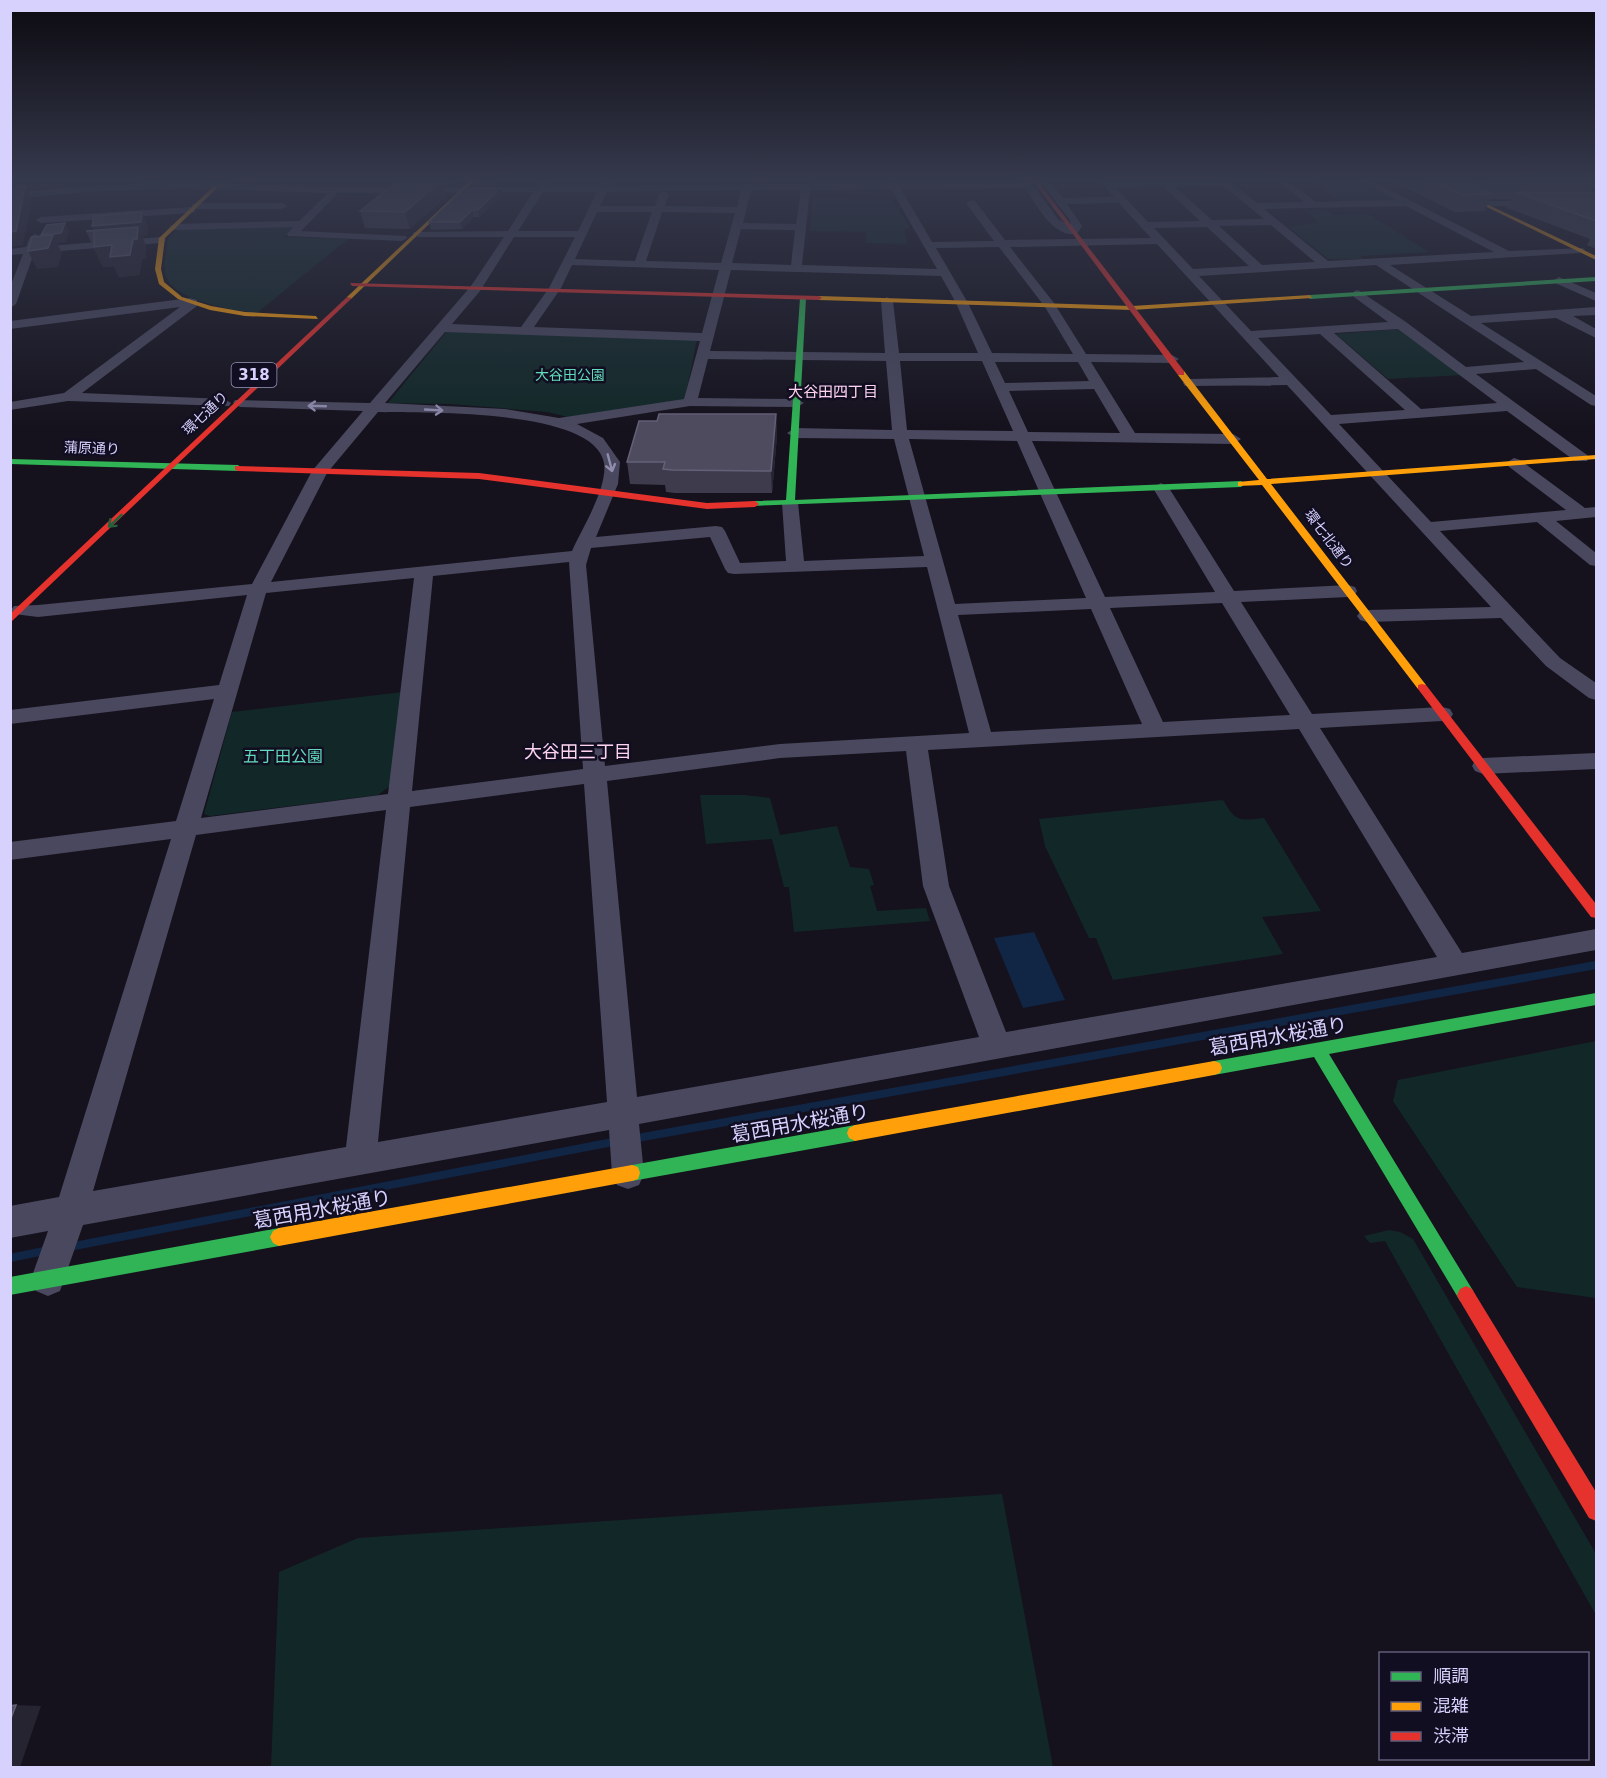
<svg xmlns="http://www.w3.org/2000/svg" width="1607" height="1778" font-family="'DejaVu Sans','Noto Sans JP',sans-serif">
  <style>
    .green { fill: #122828 }
    .water { fill: #112544 }
    .lines { fill: none; stroke-linecap: round; stroke-linejoin: round }
    .stream { stroke: #112544; stroke-width: 8 }
    .street { fill: #49485e; fill-rule: evenodd }
    .fast { fill: #30b455; fill-rule: evenodd }
    .slow { fill: #ff9f0a; fill-rule: evenodd }
    .jam { fill: #e5322d; fill-rule: evenodd }
    .wall { fill: #3e3b4c }
    .shaded-wall { fill: #272431 }
    .building { fill: #4f4b5f; stroke: #646078; stroke-width: 1.5 }
    .oneway { stroke: #908cae }
    .oneway2 { stroke: #21613c }
    .labels { text-anchor: middle; dominant-baseline: central; stroke-width: 5; stroke-linejoin: round; paint-order: stroke }
    .far-park-label { font-size: 14px; fill: #60dabb; stroke: #120e22 }
    .far-street-label { font-size: 14px; fill: #d6d1fd; stroke: #120e22 }
    .shield { fill: #120e22; stroke: #9b96bb; stroke-width: 1.5 }
    .shield-label { font-size: 15px; font-weight: bold; fill: #d6d1fd }
    .far-neighbourhood-label { font-size: 15px; fill: #fdd3ee; stroke: #120e22 }
    .park-label { font-size: 16px; fill: #60dabb; stroke: #120e22 }
    .neighbourhood-label { font-size: 18px; fill: #fdd3ee; stroke: #120e22 }
    .near-street-label { font-size: 20px; fill: #d6d1fd; stroke: #120e22 }
  </style>
  <rect width="100%" height="100%" fill="#15121d"/>
  <g class="green">
    <path d="M1311,180H1357L1399,202L1342,203Z"/>
    <path d="M813,198L892,200L910,228L904,229L907,244L867,243L866,232L810,231Z"/>
    <path d="M1325,209L1334,215L1368,214L1429,252L1360,256L1363,259H1328L1289,227L1319,223L1305,210Z"/>
    <path d="M294,226L285,237L348,239L257,313C233,310 177,302 166,277C162,267 167,249 168,239L178,229Z"/>
    <path d="M1401,329L1463,375L1388,379L1336,334Z"/>
    <path d="M447,331L697,339L685,399L571,418L548,412L451,404L388,403Z"/>
    <path d="M403,692L390,786L378,795L210,816L204,814L232,712Z"/>
    <path d="M700,795H745L770,798L780,835L837,826L850,867L869,869L874,885L870,886L877,911L926,908L930,921L794,932L789,887H784L772,839L706,844Z"/>
    <path d="M1223,800C1236,822 1239,821 1264,818L1321,911L1262,917L1283,954L1113,980L1096,938H1089L1045,846L1039,819Z"/>
    <path d="M1596,1041V1298L1517,1287L1393,1101L1398,1080Z"/>
    <path d="M1389,1230L1400,1232L1413,1239L1596,1554V1615L1385,1241L1370,1243L1364,1236Z"/>
    <path d="M1002,1494L1053,1767H271L279,1572L358,1538Z"/>
  </g>
  <path class="water" d="M1034,932L1065,1000L1023,1008L994,938Z"/>
  <g class="lines">
    <g class="stream">
      <path d="M632,1139L1596,965"/>
      <path d="M69,1247L618,1141"/>
      <path d="M10,1258L49,1250"/>
    </g>
    <g class="street">
      <path d="M542,180H550L547,186H600L604,180H612L610,186L888,183L887,180H895L898,183L1021,182L1020,180H1029L1058,219L1071,227L1070,220L1039,180H1048L1063,198L1114,197L1099,180H1108L1110,182L1228,180L1257,203L1304,202L1277,180H1287L1316,202L1396,200L1359,180H1370L1509,251L1583,248L1585,250L1579,253L1390,265L1471,316L1596,307V315L1573,316L1596,329V338L1556,318L1481,323L1596,396V406L1591,405L1536,369L1476,374L1587,455L1589,458L1587,461H1575L1507,411L1339,424L1431,522L1566,510L1508,466L1506,463L1514,458L1520,460L1585,508L1596,507V517L1556,521L1596,553V566L1590,565L1537,522L1440,531L1560,658L1596,683V700L1589,698L1546,666L1501,618L1367,622L1360,620L1357,616L1360,612L1367,610L1491,607L1287,385L1185,386L1183,383L1185,380L1190,379L1279,377L1157,244L1010,247L1054,303L1086,354L1172,355L1179,359L1172,363L1091,362L1135,433L1233,434L1241,439L1233,444L1032,441L1105,597L1215,592L1153,488L1161,483L1169,488L1234,591L1348,585L1355,587L1357,591L1355,595L1348,597L1241,602L1312,714L1442,707L1450,709L1453,714L1450,719L1442,721L1320,728L1462,953L1596,929V950L639,1124L644,1174L639,1185L628,1189L617,1185L612,1174L609,1130L83,1225L60,1291L48,1296L36,1291L31,1279L48,1231L10,1238V1206L59,1197L171,839L10,860V842L176,821L214,699L10,724V710L219,685L247,595L38,617L14,614L11,610L14,606L38,605L252,584L312,471L363,411L240,407L233,403L235,400L370,403L471,286L504,237H418L413,234L414,232L508,231L533,192L338,193L301,231L406,236L407,238L402,241L288,236L287,234L293,227L174,230L169,227L174,224L299,221L328,193L182,188L86,192L10,199V193L86,186L182,182L360,188L537,187ZM1224,186L1264,219L1212,220L1175,187ZM1164,187L1200,221L1148,222L1116,188ZM1025,188C1036,204 1053,238 1077,234L1082,226L1067,204L1119,203L1151,238L1005,240L975,201L971,200L966,203L994,241L932,242L901,189ZM891,189L937,269L802,265L810,190ZM741,190L737,207L665,206L669,194L664,191ZM751,190H801L796,224L743,223ZM664,191L659,194L655,206H600L607,192ZM543,192H597L578,231H518ZM1406,206L1494,252L1328,261L1264,209ZM597,212H652L635,261L575,259ZM662,212L735,213L721,263L646,261ZM1271,225L1315,262L1262,265L1219,226ZM1207,227L1249,266L1193,269L1154,228ZM741,229L795,230L791,265L732,263ZM514,237H575L549,288L521,327L452,324L480,291ZM999,247L1045,307L1073,354L992,353L968,303L936,248ZM572,265L719,270L702,333L534,327L561,288ZM1376,265L1524,362L1466,367L1406,322L1358,290L1354,291V297L1388,322L1251,331L1199,276ZM731,270L941,276L956,303L978,353H899L893,301L887,297L881,301L885,353L710,351ZM1398,329L1497,403L1421,409L1334,333ZM445,332L700,341L684,399L559,418L505,409L385,403ZM1320,334L1405,410L1331,415L1258,338ZM708,359L886,361L892,430L795,428L787,433L795,438L894,439L924,556L804,561L798,503L790,498L782,503L786,561L740,563L725,531L722,527L716,526L596,537L618,484L620,462L603,438L577,424L690,406L797,407L804,403L797,399L698,398ZM900,361H982L1013,431L907,430ZM995,362H1078L1089,381L1005,383ZM1094,389L1120,433L1028,432L1009,391ZM378,412C421,413 595,408 604,463C608,488 581,530 572,551L271,582L327,473ZM909,439L1017,441L1086,598L955,604ZM710,537L725,569L728,573L734,574L927,567L969,733L780,744L605,766L586,565L591,548ZM569,562L583,769L412,791L433,576ZM414,578L388,794L201,818L266,593ZM1222,603L1290,715L1163,722L1110,608ZM1091,609L1142,724L991,732L958,615ZM1299,729L1437,957L1006,1032L949,886L928,750ZM906,751L923,886L979,1037L637,1097L607,781L780,758ZM584,784L607,1102L378,1142L410,807ZM386,810L346,1147L93,1191L196,835Z"/>
      <path d="M1484,201H1596V207L1480,206V202Z"/>
      <path d="M196,203H282L287,206L282,209H195V212L191,213L41,223L36,220L41,217L192,207V204Z"/>
      <path d="M35,234L40,237L37,247L161,237L166,240L161,243L34,253L16,304L10,308V287L23,254L10,255V249L26,247L30,237Z"/>
      <path d="M1559,277L1596,293V301L1555,283L1553,281Z"/>
      <path d="M190,298L197,300V306L82,393L224,399L231,403L229,406L68,401L10,410V402L64,393L180,307L10,329V321Z"/>
      <path d="M1596,753V769L1483,774L1475,771L1472,766L1475,761L1483,758Z"/>
    </g>
    <g class="fast">
      <path d="M1596,277V281L1310,299L1307,297L1310,295Z"/>
      <path d="M803,296L806,298L795,500L1241,481L1245,484L1241,487L752,506V502L755,501L786,500L800,298Z"/>
      <path d="M10,459L238,465L242,468L238,471L10,464Z"/>
      <path d="M1596,993V1005L1329,1054L1472,1289L1475,1295L1472,1301L1466,1304L1460,1301L1314,1057L1214,1075L1208,1073L1206,1068L1208,1063L1214,1061Z"/>
      <path d="M855,1125L861,1128L863,1133L861,1138L855,1141L632,1181L626,1179L624,1173L626,1167L632,1165Z"/>
      <path d="M279,1228L285,1231L288,1237L285,1243L279,1246L10,1295V1277Z"/>
    </g>
    <g class="slow">
      <path d="M471,180H475L351,299H347V297Z"/>
      <path d="M1431,180H1436L1596,256V260Z"/>
      <path d="M1571,180L1596,186V188L1571,181Z"/>
      <path d="M215,185L217,188L165,238L161,269L164,282L182,297L211,306L245,312L316,316L318,319L245,316L210,310L178,299L159,284L155,269L159,238Z"/>
      <path d="M1310,295L1312,298L1132,310L819,300L816,298L819,296L1132,306Z"/>
      <path d="M1178,371H1184L1267,479L1596,455V459L1271,484L1426,685V689H1418L1262,485L1238,486V482L1259,480L1178,375Z"/>
      <path d="M1214,1061L1220,1063L1222,1068L1220,1073L1214,1075L855,1141L849,1138L847,1133L849,1128L855,1125Z"/>
      <path d="M632,1165L638,1167L640,1173L638,1179L632,1181L279,1246L273,1243L270,1237L273,1231L279,1228Z"/>
    </g>
    <g class="jam">
      <path d="M1034,182H1038L1184,371V375H1178Z"/>
      <path d="M350,283L819,296L822,298L819,300L352,286Z"/>
      <path d="M347,297L352,298L10,623V614Z"/>
      <path d="M235,466L479,473L707,503L755,501L759,504L755,507L707,509L479,479L238,471L235,470Z"/>
      <path d="M1422,684L1426,685L1596,904V918L1591,917L1418,689V685Z"/>
      <path d="M1466,1286L1472,1289L1596,1492V1521L1589,1518L1460,1301L1457,1295L1460,1289Z"/>
    </g>
  </g>
  <g class="wall">
    <path d="M399,180H464L457,185H444L446,196L410,229L365,228L360,211Z"/>
    <path d="M476,180H500L496,185H477Z"/>
    <path d="M1390,180H1587L1595,182L1590,192L1596,193V249L1587,245L1590,239L1507,208L1512,199H1490L1485,211L1455,212Z"/>
    <path d="M502,195L479,217H474L462,229L431,230L429,222Z"/>
    <path d="M148,226L147,236H142L146,246V258L142,259L139,275L119,277L114,266L103,267L86,231Z"/>
    <path d="M776,414L777,436L772,493H675L666,492L665,485L630,484L627,462L657,421Z"/>
  </g>
  <g class="shaded-wall">
    <path d="M442,180L446,196L410,229L405,212Z"/>
    <path d="M456,180H464L457,185Z"/>
    <path d="M495,180H500L496,185Z"/>
    <path d="M25,186L32,199L23,245L10,247V232Z"/>
    <path d="M500,188L502,195L479,217L478,210Z"/>
    <path d="M472,210L474,217L462,229L460,222Z"/>
    <path d="M142,212L148,226L147,236H142L146,246V258L142,259L139,275L119,277L114,266L103,267L94,247L133,239L98,240L92,226Z"/>
    <path d="M65,223L69,232L66,242L57,243L62,253L58,267L37,269L28,251L45,244L41,235Z"/>
    <path d="M776,414L777,436L772,493L771,471Z"/>
    <path d="M16,1705L41,1706L20,1767H10V1721Z"/>
  </g>
  <g class="building">
    <path d="M399,180H442L405,212L360,211Z"/>
    <path d="M1429,180H1461L1492,194L1462,195Z"/>
    <path d="M1488,180H1587L1595,182H1494Z"/>
    <path d="M25,186L16,231L10,232V187Z"/>
    <path d="M465,188H500L478,210H472L460,222H429Z"/>
    <path d="M1515,192L1596,193V221Z"/>
    <path d="M142,212L141,222L92,226L94,216Z"/>
    <path d="M65,223L61,233L41,235L47,225Z"/>
    <path d="M138,227L137,239H133L130,255L110,257L112,245L94,247V231H86Z"/>
    <path d="M53,235L48,248L28,251L32,237Z"/>
    <path d="M659,414H776L771,471L673,470L663,469L665,462H627L639,421H657Z"/>
    <path d="M16,1705L10,1721V1706Z"/>
  </g>
  <defs><path id="oneway-shaft" d="M-6 0H5M1.5-3L5.5 0L1.5 3" fill="none" stroke-width="1.6" stroke-linecap="round" stroke-linejoin="round" transform="scale(1.5)"/></defs>
  <g class="oneway">
    <use href="#oneway-shaft" transform="translate(317 406) rotate(-178)"/>
    <use href="#oneway-shaft" transform="translate(434 410) rotate(3)"/>
    <use href="#oneway-shaft" transform="translate(610 463) rotate(75)"/>
  </g>
  <use class="oneway2" href="#oneway-shaft" transform="translate(115 521) rotate(137)"/>
  <linearGradient id="sky" x2="0" y2="1"><stop stop-color="#0c0a10"/><stop offset="0.42" stop-color="#35394c"/><stop offset="1" stop-color="#35394c" stop-opacity="0"/></linearGradient>
  <rect width="1607" height="428" fill="url(#sky)"/>
  <g class="labels">
    <g class="far-park-label">
      <text x="570" y="375">大谷田公園</text>
    </g>
    <g class="far-street-label">
      <text transform="translate(205 413) rotate(-43)">環七通り</text>
      <text transform="translate(92 448) rotate(2)">蒲原通り</text>
      <text transform="translate(1329 539) rotate(53)">環七北通り</text>
    </g>
    <rect class="shield" x="231.5" y="363" width="45" height="24" rx="4.5"/>
    <g class="shield-label">
      <text x="254" y="375">318</text>
    </g>
    <g class="far-neighbourhood-label">
      <text x="833" y="392">大谷田四丁目</text>
    </g>
    <g class="park-label">
      <text x="283" y="756">五丁田公園</text>
    </g>
    <g class="neighbourhood-label">
      <text x="578" y="751">大谷田三丁目</text>
    </g>
    <g class="near-street-label">
      <text transform="translate(1278 1036) rotate(-10)">葛西用水桜通り</text>
      <text transform="translate(800 1123) rotate(-10)">葛西用水桜通り</text>
      <text transform="translate(322 1209) rotate(-10)">葛西用水桜通り</text>
    </g>
  </g>
  <rect width="1607" height="1778" fill="none" stroke="#d6d1fd" stroke-width="24"/>
  <rect x="1379" y="1652" width="210" height="108" fill="#120e22" stroke="#605c7a" stroke-width="1.5"/>
  <rect x="1391" y="1672" width="30" height="9" fill="#30b455" stroke="#605c7a" stroke-width="1.5"/>
  <text x="1433" y="1682" font-size="18" fill="#d6d1fd">順調</text>
  <rect x="1391" y="1702" width="30" height="9" fill="#ff9f0a" stroke="#605c7a" stroke-width="1.5"/>
  <text x="1433" y="1712" font-size="18" fill="#d6d1fd">混雑</text>
  <rect x="1391" y="1732" width="30" height="9" fill="#e5322d" stroke="#605c7a" stroke-width="1.5"/>
  <text x="1433" y="1742" font-size="18" fill="#d6d1fd">渋滞</text>
</svg>
